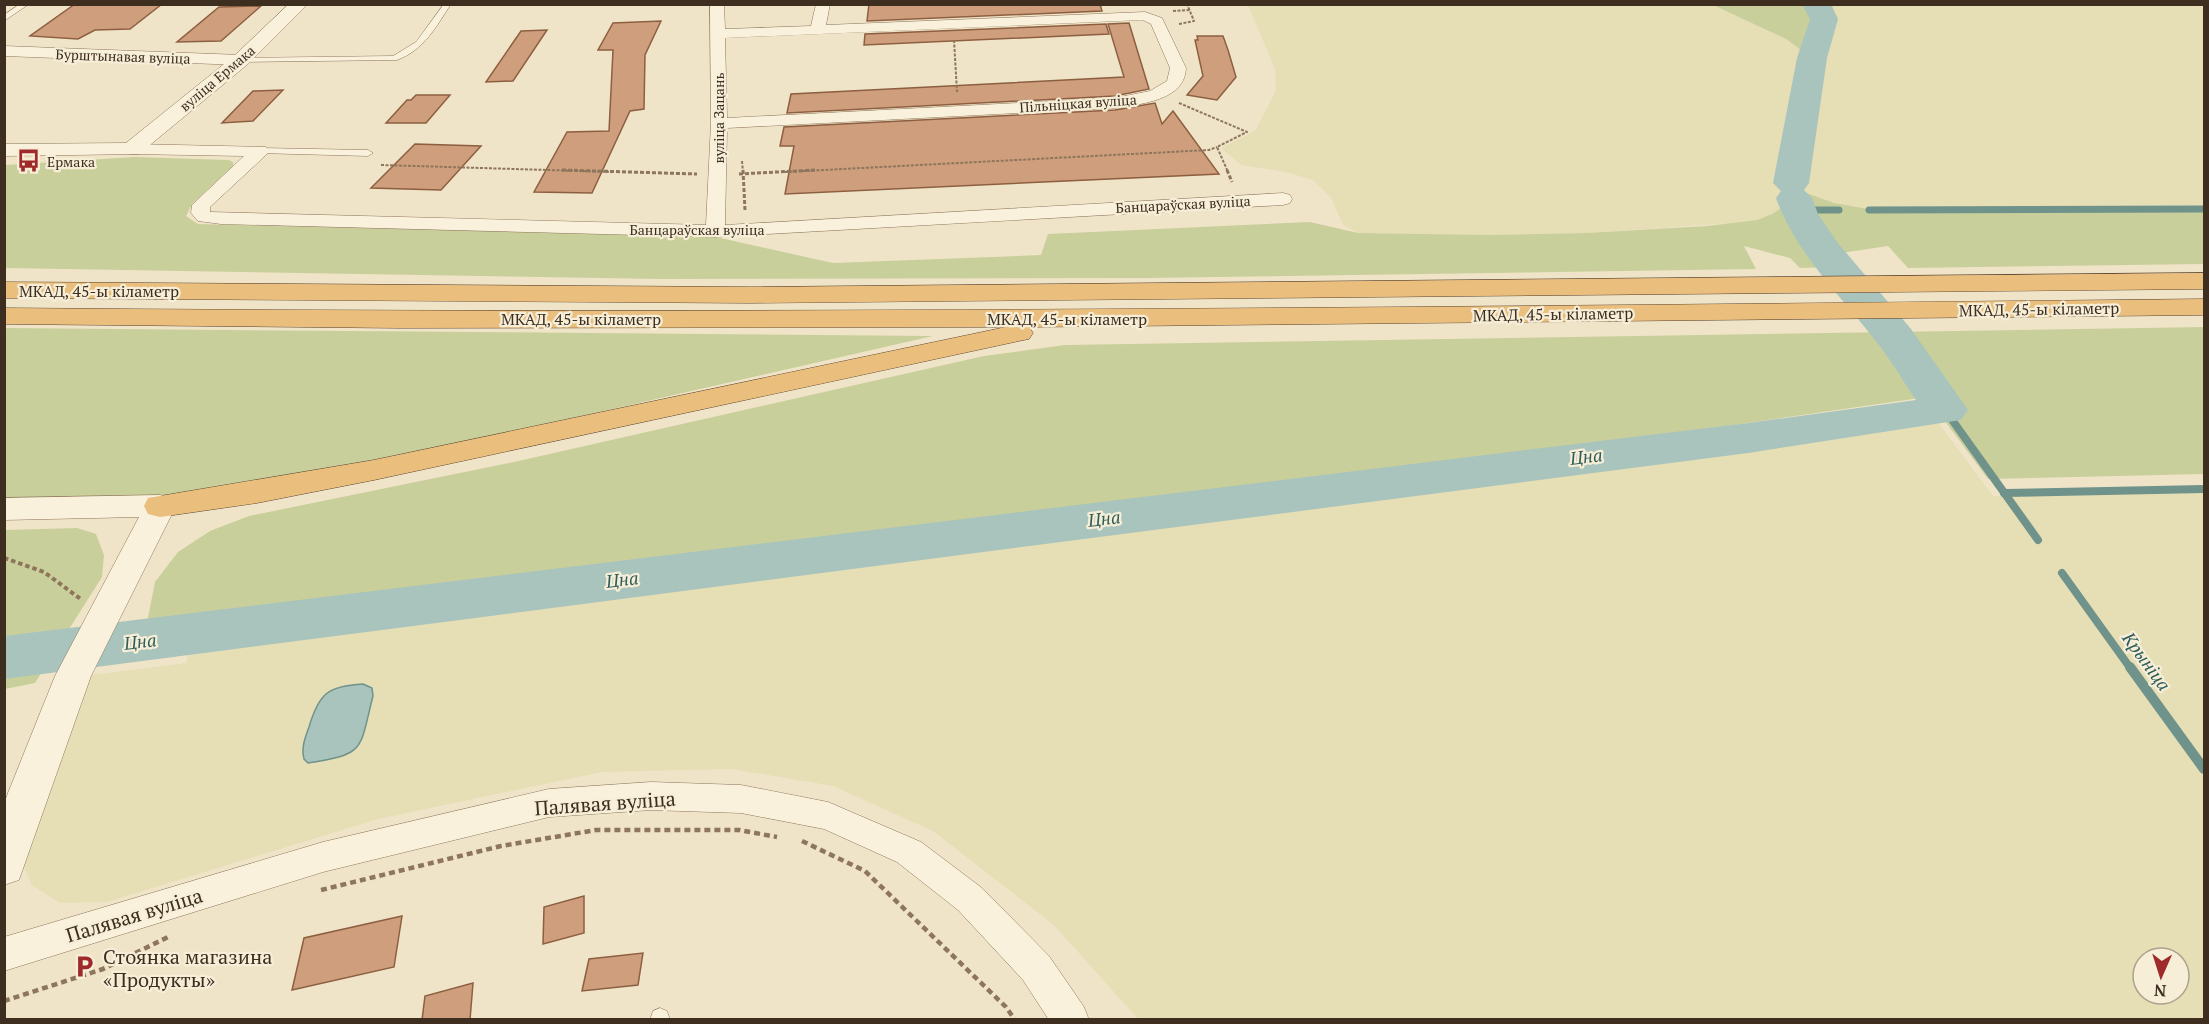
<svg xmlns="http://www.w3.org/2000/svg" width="2209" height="1024" font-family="'PT Serif',serif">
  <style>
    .farmland { fill: #e6deb5; fill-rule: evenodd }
    .green { fill: #c9cf9b }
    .water { fill: #a9c4bc; stroke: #6f938a; stroke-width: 1.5 }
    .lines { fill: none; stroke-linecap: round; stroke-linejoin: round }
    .stream-far2 { stroke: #6f938a; stroke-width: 7 }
    .stream-far1 { stroke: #6f938a; stroke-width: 8 }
    .stream { stroke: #6f938a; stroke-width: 10 }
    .river { fill: #a9c4bc; fill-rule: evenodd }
    .building { fill: #cf9f7d; stroke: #8d5f41; stroke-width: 1.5 }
    .service-casing { stroke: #8d765c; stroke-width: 1 }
    .minor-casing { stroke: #8d765c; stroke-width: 1 }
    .tertiary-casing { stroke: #8d765c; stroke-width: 1 }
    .trunk-casing { stroke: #5b4430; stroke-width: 1 }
    .path-far3 { stroke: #8d765c; stroke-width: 2; stroke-dasharray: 3 1.5; stroke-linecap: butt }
    .path-far2 { stroke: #8d765c; stroke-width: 3; stroke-dasharray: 4 2; stroke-linecap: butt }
    .path-far1 { stroke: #8d765c; stroke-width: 4; stroke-dasharray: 4.5 3; stroke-linecap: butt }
    .path { stroke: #8d765c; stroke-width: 4.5; stroke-dasharray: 6 4; stroke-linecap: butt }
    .service { fill: #faf1dc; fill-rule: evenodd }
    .minor { fill: #faf1dc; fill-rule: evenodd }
    .tertiary { fill: #faf1dc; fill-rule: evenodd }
    .trunk { fill: #eabe7c; fill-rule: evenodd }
    .labels { text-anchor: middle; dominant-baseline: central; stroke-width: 4.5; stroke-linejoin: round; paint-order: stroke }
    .far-street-label { font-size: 14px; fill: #3d2e20; stroke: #f7eed8 }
    .far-poi-label { font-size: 14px; fill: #3d2e20; stroke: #f7eed8; text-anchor: start }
    .street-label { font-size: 16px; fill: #3d2e20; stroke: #f7eed8 }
    .water-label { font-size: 18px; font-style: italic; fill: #2f5d5a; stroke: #f7eed8 }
    .near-street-label { font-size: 20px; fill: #3d2e20; stroke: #f7eed8 }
    .near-poi-label { font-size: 20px; fill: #3d2e20; stroke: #f7eed8; text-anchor: start }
  </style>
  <rect width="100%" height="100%" fill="#f0e4c8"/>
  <g class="farmland">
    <path d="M1248,5H1713L1786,39L1812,58L1811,71L1824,19L1821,10L1815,5H2204V207L1868,209L1834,203L1790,187L1781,208L1772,214L1757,220L1733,223L1586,233L1490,235L1358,233L1343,225L1331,198L1313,180L1286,172L1241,165L1221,148L1255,131L1276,90L1275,69Z"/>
    <path d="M1932,414L1993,496L2204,492V1019H1138L1054,925L933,831L833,786L732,769L602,772L378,819L107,902L60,903L32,885L19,856L92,675L186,663L191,644ZM2143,958H2179V994H2143Z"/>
  </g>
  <g class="green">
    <path d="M1713,5H1815C1830,19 1817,40 1812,58L1786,39Z"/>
    <path d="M135,157L229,160L233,162V166L192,204L186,216L198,224L716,237L833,263L1041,255L1048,234L1310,222L1358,233L1490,235L1586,233L1707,226L1757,220L1772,214L1781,208L1790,187L1834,203L1868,209L2204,207V264L1908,268L1888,246L1841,253L1835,267L1800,268L1790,258L1744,246L1756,269L1148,278L661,279L5,268V165Z"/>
    <path d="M2204,327V474L1988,479L1927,397L1733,425L146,628L155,582L178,552L210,531L249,516L514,462L984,356L1065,345Z"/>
    <path d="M5,328L933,336L507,433L260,483L157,496L5,500Z"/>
    <path d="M77,528L96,534L104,555L102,577L35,683L5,689V530Z"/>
  </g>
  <path class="water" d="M363,684L372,688L373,696C359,750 367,754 308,763L304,759C301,748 305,738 309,727C319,693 328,686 363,684Z"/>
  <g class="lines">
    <g class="stream-far2">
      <path d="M1796,210H1839"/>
      <path d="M1869,210L2204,209"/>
    </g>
    <g class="stream-far1">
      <path d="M1945,410L2038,540"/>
      <path d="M2004,493L2204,489"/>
      <path d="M2062,573L2131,669"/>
    </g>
    <path class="stream" d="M2130,667L2204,769"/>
    <path class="river" d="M1802,4H1831L1838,19L1827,58L1809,183L1804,190L1812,198L1818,214L1837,242L1911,329L1961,400L1968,410L1961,420L1748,453L4,679V636L1748,423L1916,400C1901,378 1888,355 1871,335C1837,292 1795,251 1776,198L1781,191L1773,183L1797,58L1810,19Z"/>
  </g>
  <g class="building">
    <path d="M75,4H162L130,29L95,30L78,39L30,36Z"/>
    <path d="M869,4H1100L1102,11L867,21Z"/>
    <path d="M261,6L221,41L177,42L219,7Z"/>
    <path d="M661,21L645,55L644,109L630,111L592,193L534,192L567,132L609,131L613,50H598L613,23Z"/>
    <path d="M1129,23L1149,89L1115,96L787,113L791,94L1124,77L1108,24Z"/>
    <path d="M1106,24L1109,34L864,45L865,34Z"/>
    <path d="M547,30L513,81L486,82L521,31Z"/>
    <path d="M1197,36H1223L1228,50L1236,77L1217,100L1187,95L1203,76L1195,40H1198Z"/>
    <path d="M283,90L253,121L222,123L253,91Z"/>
    <path d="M416,95H450L426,123H386L407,100H411Z"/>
    <path d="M1155,103L1162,124L1173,111L1219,174L785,194L794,146H780L784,127L1115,110Z"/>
    <path d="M415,144L481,146L441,190L371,188Z"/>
    <path d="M584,896V933L543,944L544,907Z"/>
    <path d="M402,916L394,967L292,990L304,938Z"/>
    <path d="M643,953L638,985L582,991L589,959Z"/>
    <path d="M473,983L470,1020H422L425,996Z"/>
  </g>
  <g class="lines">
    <defs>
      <g id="service">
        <path d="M20,4H29L4,21V15Z"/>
        <path d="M444,4H451C436,27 424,50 397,60L241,62L237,60L241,58L393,56L416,42Z"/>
        <path d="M260,148L368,150L373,153L368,156L257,153V149Z"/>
        <path d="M660,1008L667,1011L670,1020H650L653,1011Z"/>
      </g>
      <g id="minor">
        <path d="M710,4H724L725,29L811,26L816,4H830L826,25L1145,12L1162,18L1186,68C1185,101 1140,104 1115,108L727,128L725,225L1283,193L1290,195L1292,199L1290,203L1283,205L715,237L221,224L198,221L191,213L192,205L244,156L131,154L125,153L122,149L125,145L131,144L266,147L269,151L266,155L210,207V212L706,225L711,123ZM1143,20L1151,24L1170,68L1167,81L1150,91L1115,98L727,118L725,38Z"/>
        <path d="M4,46L241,55L249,60L241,65L4,56Z"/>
        <path d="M651,782L741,785L828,802L921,842L982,888L1049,956L1084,1007L1089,1020H1049L1023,980L958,910L897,862L824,829L741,813L651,810L549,817L323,872L4,971V937L323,842L549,789Z"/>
      </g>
      <g id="tertiary">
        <path d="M289,4H308L248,64L139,154L4,156V144L126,143L234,56Z"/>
        <path d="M160,495L171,498L176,506L91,676L19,880L4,885V804L8,793L55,676L139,517L4,520V498Z"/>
      </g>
      <g id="trunk">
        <path d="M2204,273V289L750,303L4,298V282L750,287Z"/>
        <path d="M2204,299V315L1029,327L1033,333L1029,339L1019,341L374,480L257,503L160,517L148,514L144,506L148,498L374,460L1006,327L400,328L4,324V308C738,315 1471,307 2204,299Z"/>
      </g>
    </defs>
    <use href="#service" class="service-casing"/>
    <use href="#minor" class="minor-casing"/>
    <use href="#tertiary" class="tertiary-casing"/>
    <use href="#trunk" class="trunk-casing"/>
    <g class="path-far3">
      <path d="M1173,11L1190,10"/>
      <path d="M1179,24L1194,21L1187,4"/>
      <path d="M954,40L957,92"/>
      <path d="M1179,103L1247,132L1217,147L1228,172"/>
      <path d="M742,161L743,172"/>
      <path d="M381,165L614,172"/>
      <path d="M785,172L1209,150L1217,147"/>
    </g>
    <g class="path-far2">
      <path d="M562,170L697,174"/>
      <path d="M743,170L745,210"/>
      <path d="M1227,170L1232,182"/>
      <path d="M739,174L815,170"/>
    </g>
    <path class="path-far1" d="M4,558L44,572L82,600"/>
    <g class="path">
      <path d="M802,841L865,871L1006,1007L1015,1020"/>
      <path d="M321,890L501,846L596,830H739L777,837"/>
      <path d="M4,1001L103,969L168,937"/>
    </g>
    <use href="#service" class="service"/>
    <use href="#minor" class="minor"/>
    <use href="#tertiary" class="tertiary"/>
    <use href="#trunk" class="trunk"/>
  </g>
  <defs>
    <symbol id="bus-bare" viewBox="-9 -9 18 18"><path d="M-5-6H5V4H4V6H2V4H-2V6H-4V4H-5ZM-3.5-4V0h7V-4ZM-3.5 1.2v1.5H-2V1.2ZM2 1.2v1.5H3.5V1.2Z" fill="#9e2a2b" stroke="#f7eed8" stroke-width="2.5" paint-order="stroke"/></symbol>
    <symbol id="parking-bare" viewBox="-9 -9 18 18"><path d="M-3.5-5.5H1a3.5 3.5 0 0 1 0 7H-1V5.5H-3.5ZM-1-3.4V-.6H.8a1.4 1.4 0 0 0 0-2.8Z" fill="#9e2a2b" stroke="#f7eed8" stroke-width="2.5" paint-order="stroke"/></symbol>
  </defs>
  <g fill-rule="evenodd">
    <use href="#bus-bare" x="12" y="144" width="33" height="33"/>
    <use href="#parking-bare" x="68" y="950" width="33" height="33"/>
  </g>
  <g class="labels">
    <g class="far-street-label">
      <text transform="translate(123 56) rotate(2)">Бурштынавая вуліца</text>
      <text transform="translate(217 78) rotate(-40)">вуліца Ермака</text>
      <text transform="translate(1078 103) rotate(-4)">Пільніцкая вуліца</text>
      <text transform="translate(718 118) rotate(-90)">вуліца Зацань</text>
      <text transform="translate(1183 204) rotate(-3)">Банцараўская вуліца</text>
      <text x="697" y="229">Банцараўская вуліца</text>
    </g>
    <g class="far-poi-label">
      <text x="47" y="161">Ермака</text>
    </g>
    <g class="street-label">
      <text x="99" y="291">МКАД, 45-ы кіламетр</text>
      <text transform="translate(2039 309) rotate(-1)">МКАД, 45-ы кіламетр</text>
      <text transform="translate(1553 314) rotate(-1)">МКАД, 45-ы кіламетр</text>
      <text x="581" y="319">МКАД, 45-ы кіламетр</text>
      <text x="1067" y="319">МКАД, 45-ы кіламетр</text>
    </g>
    <g class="water-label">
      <text transform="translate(1586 456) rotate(-7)">Цна</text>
      <text transform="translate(1104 518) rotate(-7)">Цна</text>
      <text transform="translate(622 579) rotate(-7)">Цна</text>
      <text transform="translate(140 641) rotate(-7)">Цна</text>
      <text transform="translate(2147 661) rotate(54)">Крыніца</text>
    </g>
    <g class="near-street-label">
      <text transform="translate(605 803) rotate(-4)">Палявая вуліца</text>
      <text transform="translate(134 915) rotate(-17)">Палявая вуліца</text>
    </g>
    <g class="near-poi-label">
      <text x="103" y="956">Стоянка магазина<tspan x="103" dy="23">«Продукты»</tspan></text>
    </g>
  </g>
  <rect width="2209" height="1024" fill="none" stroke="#3d2e20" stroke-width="12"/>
  <g transform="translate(2161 976) rotate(183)"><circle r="28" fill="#f7eed8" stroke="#ada18e" stroke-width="1.5"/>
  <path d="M0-4.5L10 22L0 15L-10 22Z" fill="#9e2a2b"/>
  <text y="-9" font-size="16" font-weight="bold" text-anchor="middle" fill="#3d2e20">N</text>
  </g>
</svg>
